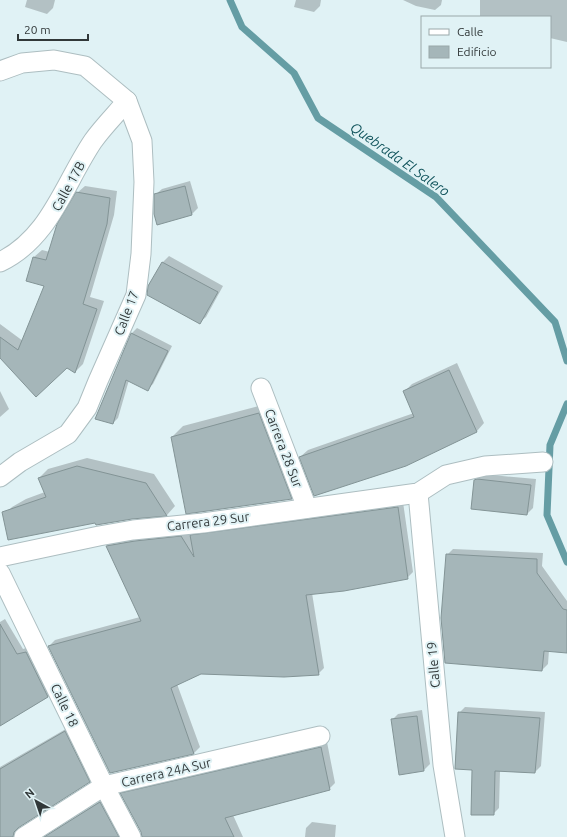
<svg xmlns="http://www.w3.org/2000/svg" width="567" height="837" font-family="Ubuntu,sans-serif">
  <style>
    .shadow { fill: #0003 }
    .lines { fill: none; stroke-linecap: round; stroke-linejoin: round }
    .stream { stroke: #659da4; stroke-width: 7 }
    .building { fill: #a5b6b9; stroke: #839496 }
    .street-casing { stroke: #adbec1; stroke-width: 21 }
    .street { stroke: #fff; stroke-width: 19 }
    .labels { text-anchor: middle; dominant-baseline: central; stroke-width: 4; stroke-linejoin: round; paint-order: stroke }
    .street-label { font-size: 13px; fill: #313839; stroke: #e0f2f5 }
    .water-label { font-size: 14px; font-style: italic; fill: #13565e; stroke: #e0f2f5 }
  </style>
  <rect width="100%" height="100%" fill="#e0f2f5"/>
  <g class="shadow">
    <path d="M27,0H55L53,8L47,14L25,7Z"/>
    <path d="M296,0H321L320,6L314,12L294,7Z"/>
    <path d="M403,0H442L441,5L435,10L416,6Z"/>
    <path d="M480,0H567V42L550,38V17H480Z"/>
    <path d="M190,181L198,208L192,214L155,195L162,189Z"/>
    <path d="M85,186L117,191L114,215L90,297L104,301L83,364L75,372L67,367L0,357V324L23,341L46,286L27,280L34,257L42,250L50,252L77,193Z"/>
    <path d="M169,256L223,286L206,317L200,322L149,287L163,262Z"/>
    <path d="M137,328L172,346L153,384L147,389L129,380L118,418L113,423L96,419L132,333Z"/>
    <path d="M457,363L484,423L477,431L405,465L300,457L308,450L414,413L404,392L412,384Z"/>
    <path d="M0,391L9,409L0,417Z"/>
    <path d="M270,403L302,488L291,499L172,437L183,426Z"/>
    <path d="M87,458L154,474L175,506L167,515L95,522L4,515L12,507L26,499L45,492L39,478L48,469Z"/>
    <path d="M481,474L536,479L533,508L527,514L475,480Z"/>
    <path d="M403,502L413,572L407,578L312,593L324,668L318,674L200,673L177,684L200,747L194,753L111,772L49,646L55,640L140,617L107,546L113,540L187,531L190,536L197,530Z"/>
    <path d="M453,549L543,553L542,566L567,601V652L549,650L548,664L542,670L447,555Z"/>
    <path d="M5,619L23,649L32,646L54,691L48,697L0,725V622Z"/>
    <path d="M465,707L545,712L541,766L535,772L500,771L499,808L493,814L473,769L459,713Z"/>
    <path d="M422,710L430,764L424,770L392,720L398,714Z"/>
    <path d="M71,726L95,775L89,781L20,826L19,831L21,837H0V767Z"/>
    <path d="M327,742L335,783L329,789L233,815L243,837H143L142,832L122,794L127,788Z"/>
    <path d="M106,797L128,837H43Z"/>
    <path d="M312,822L336,825L335,837H305L306,828Z"/>
  </g>
  <g class="lines">
    <g class="stream">
      <path d="M230,0L242,27L294,73L318,118L436,197L555,322L567,361"/>
      <path d="M567,404L550,445L547,515L567,562"/>
    </g>
  </g>
  <g class="building">
    <path d="M185,186L192,215L157,225L154,214V194Z"/>
    <path d="M76,192L110,198L107,224L83,304L97,309L75,373L67,368L36,397L0,358V337L18,350L44,286L26,281L33,257L46,260L57,224Z"/>
    <path d="M162,262L218,292L200,324L147,295L148,286Z"/>
    <path d="M131,333L168,351L148,391L126,380L113,424L95,419Z"/>
    <path d="M449,370L477,432L406,466L314,496L299,457L414,417L403,391Z"/>
    <path d="M259,413L292,499L186,514L171,437Z"/>
    <path d="M77,466L146,483L167,516L132,519L96,525L95,523L8,540L2,512L46,497L38,478Z"/>
    <path d="M477,479L531,485L527,515L471,509L474,480Z"/>
    <path d="M398,507L408,579L344,591L306,595L319,675L284,677L201,674L171,688L194,754L110,773L48,646L141,621L106,546L135,541L181,536L194,557L190,535Z"/>
    <path d="M446,554L537,559V573L563,609L567,610V653L544,651L542,671L445,663L441,618Z"/>
    <path d="M0,624L17,654L26,652L48,697L0,726Z"/>
    <path d="M458,712L540,718L535,773L495,771L494,815H471L472,770L455,769Z"/>
    <path d="M417,716L424,771L399,775L391,719Z"/>
    <path d="M65,731L90,782L18,828L14,832L13,837H0V769Z"/>
    <path d="M321,747L330,790L225,818L234,837H142L141,832L120,793Z"/>
    <path d="M100,802L119,837H44Z"/>
  </g>
  <g class="lines">
    <defs>
      <g id="street">
        <path d="M0,71L22,63L54,60L85,66L127,101L142,141L144,182L141,254L136,295L98,381L87,408L68,434L20,462L0,477"/>
        <path d="M0,262C50,238 64,184 93,141C103,127 116,114 127,101"/>
        <path d="M261,388L307,508"/>
        <path d="M418,493L443,765L455,837"/>
        <path d="M0,557L99,536L133,530L203,523L418,493L446,475L485,466L543,462"/>
        <path d="M0,573L104,786L131,837"/>
        <path d="M24,837L104,786L320,736"/>
      </g>
    </defs>
    <use href="#street" class="street-casing"/>
    <use href="#street" class="street"/>
  </g>
  <g class="labels">
    <g class="street-label">
      <text transform="translate(68 186) rotate(-61)">Calle 17B</text>
      <text transform="translate(126 313) rotate(-69)">Calle 17</text>
      <text transform="translate(284 448) rotate(69)">Carrera 28 Sur</text>
      <text transform="translate(208 521) rotate(-7)">Carrera 29 Sur</text>
      <text transform="translate(433 665) rotate(-95)">Calle 19</text>
      <text transform="translate(65 705) rotate(64)">Calle 18</text>
      <text transform="translate(166 772) rotate(-13)">Carrera 24A Sur</text>
    </g>
    <g class="water-label">
      <text transform="translate(400 159) rotate(35)">Quebrada El Salero</text>
    </g>
  </g>
  <rect x="421" y="16" width="130" height="52" fill="#e0f2f5" stroke="#9aa8aa"/>
  <rect x="429" y="29" width="20" height="6" fill="#ffffff" stroke="#9aa8aa"/>
  <text x="457" y="36" font-size="12" fill="#313839">Calle</text>
  <rect x="429" y="46" width="20" height="12" fill="#a5b6b9" stroke="#9aa8aa"/>
  <text x="457" y="56" font-size="12" fill="#313839">Edificio</text>
  <g transform="translate(36 801) rotate(320)" stroke="#e0f2f5" stroke-width="3" paint-order="stroke">
  <path d="M0-3L7 15L0 10L-7 15Z" fill="#313839"/>
  <text y="-6" font-size="11" font-weight="bold" text-anchor="middle" fill="#313839">N</text>
  </g>
  <path d="M18 34v6h70v-6" fill="none" stroke="#313839" stroke-width="2"/>
  <text x="24" y="34" font-size="12" fill="#313839" stroke="#e0f2f5" stroke-width="3" paint-order="stroke">20 m</text>
</svg>
